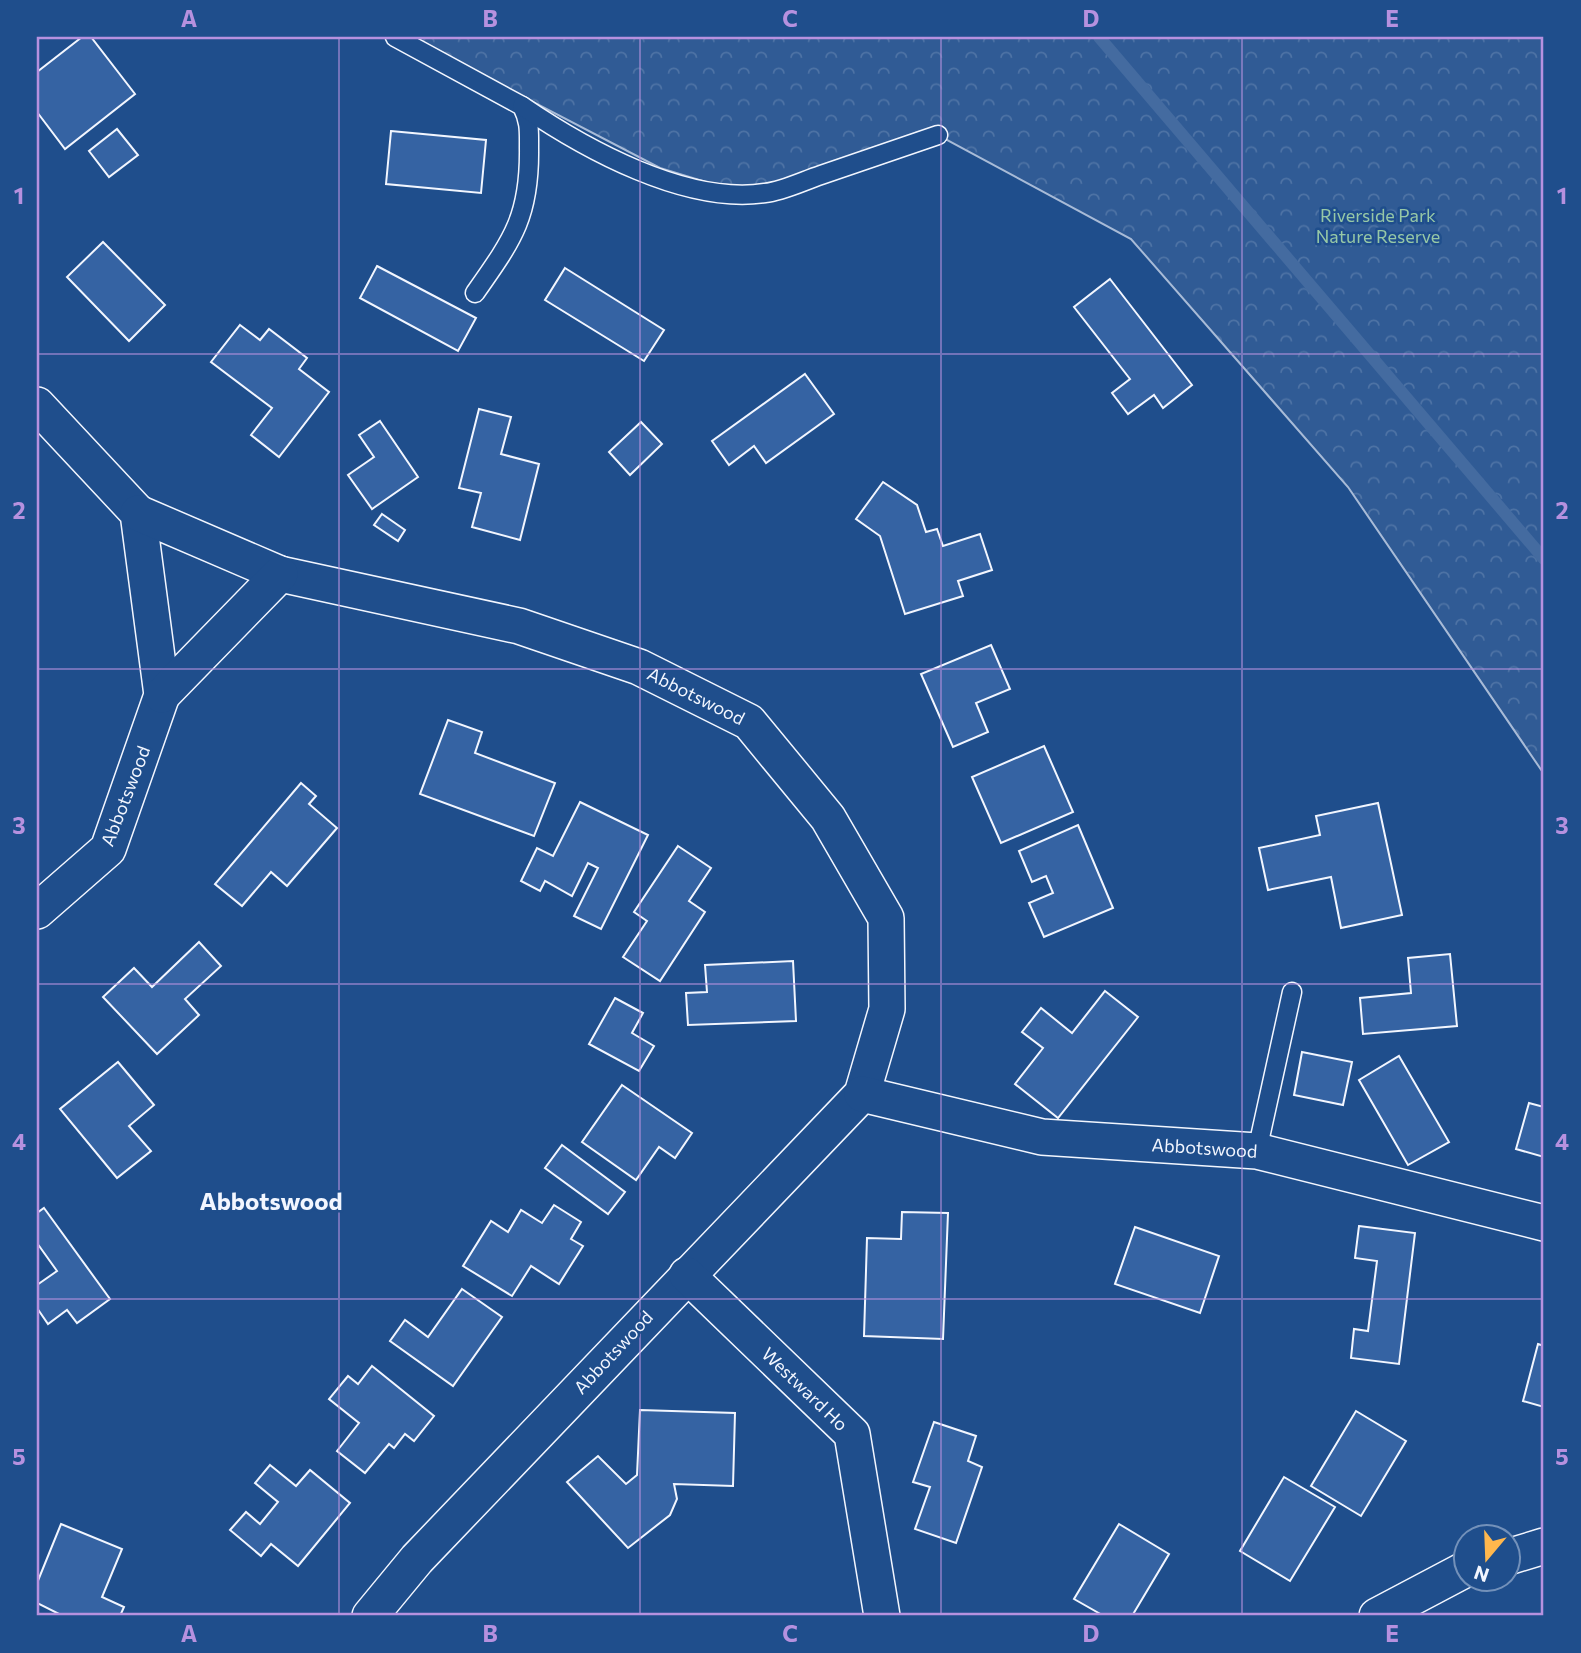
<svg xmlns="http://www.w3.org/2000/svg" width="1581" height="1653" font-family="Commissioner,sans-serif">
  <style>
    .forest { fill: url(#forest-crowns); stroke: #a8bbd7; stroke-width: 2 }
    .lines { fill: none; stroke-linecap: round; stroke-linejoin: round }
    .stream { stroke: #446ba0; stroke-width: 12 }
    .building { fill: #3563a3; stroke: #f2f6ff; stroke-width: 2 }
    .lane-casing { stroke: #f2f6ff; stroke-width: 21 }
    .street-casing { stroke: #f2f6ff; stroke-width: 38 }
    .lane { stroke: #1f4e8c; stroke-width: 18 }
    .street { stroke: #1f4e8c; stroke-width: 35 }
    .grid { fill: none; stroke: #b691df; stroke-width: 2; stroke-opacity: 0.55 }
    .labels { text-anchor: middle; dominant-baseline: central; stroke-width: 5; stroke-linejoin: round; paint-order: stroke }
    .park-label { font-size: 18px; fill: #97c8a6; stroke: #1f4e8c }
    .street-label { font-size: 18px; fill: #f2f6ff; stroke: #1f4e8c }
    .district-label { font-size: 24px; font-weight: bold; fill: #f2f6ff; stroke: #1f4e8c }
    .neatline { fill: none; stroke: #b691df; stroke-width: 2.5 }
    .grid-label { font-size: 23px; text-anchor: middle; font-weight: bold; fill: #b691df }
  </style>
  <defs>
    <pattern id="forest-crowns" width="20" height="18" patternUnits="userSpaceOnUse" patternTransform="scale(1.75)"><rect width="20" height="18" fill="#305b95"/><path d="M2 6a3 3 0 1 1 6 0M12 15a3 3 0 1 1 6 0" fill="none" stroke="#4e73a5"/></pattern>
  </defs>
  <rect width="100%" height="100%" fill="#1f4e8c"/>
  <path class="forest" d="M408,37H1544V774L1348,487L1131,239L938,135L801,192L709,183L660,168Z"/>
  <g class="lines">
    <path class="stream" d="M1099,37L1544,559"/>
  </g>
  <g class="building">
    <path d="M82,37H91L135,94L65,149L37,112V72Z"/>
    <path d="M117,129L138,155L109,177L89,151Z"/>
    <path d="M391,131L486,140L481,193L386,184Z"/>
    <path d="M103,242L165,305L129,341L67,277Z"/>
    <path d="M377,266L476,318L458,351L360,298Z"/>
    <path d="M565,268L664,330L644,361L545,300Z"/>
    <path d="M1110,279L1192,385L1163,408L1154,395L1128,414L1112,393L1130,379L1074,307Z"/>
    <path d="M240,325L260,340L269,329L307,358L299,369L329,392L279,457L251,435L272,408L211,362Z"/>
    <path d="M805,374L834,414L766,463L754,446L729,465L712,441Z"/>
    <path d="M479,409L511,417L501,454L539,464L520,540L472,527L481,493L459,488Z"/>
    <path d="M380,421L418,477L372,509L348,475L374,457L359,435Z"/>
    <path d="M641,422L662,444L630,475L609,452Z"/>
    <path d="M883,482L917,505L926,532L937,529L943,546L980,534L992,570L958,581L963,596L905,614L880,536L856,519Z"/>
    <path d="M382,514L405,530L398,541L374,525Z"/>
    <path d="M991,645L1010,689L976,703L988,732L953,747L921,674Z"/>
    <path d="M448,720L482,732L475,753L555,783L534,836L420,794Z"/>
    <path d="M1044,746L1073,812L1001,843L972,777Z"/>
    <path d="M301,783L316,796L309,804L337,828L287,886L271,872L242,906L215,884Z"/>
    <path d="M580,802L648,835L601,929L574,916L598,868L588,863L572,896L545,881L540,891L521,881L537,848L553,856Z"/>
    <path d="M1378,803L1402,915L1341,928L1331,877L1268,890L1259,848L1320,835L1316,816Z"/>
    <path d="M1078,825L1113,908L1044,937L1029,903L1053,893L1046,876L1032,882L1019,851Z"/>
    <path d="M678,846L711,868L689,901L705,912L660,981L623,957L647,921L634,912Z"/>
    <path d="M199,942L221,966L185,999L199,1015L157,1054L103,997L134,968L152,987Z"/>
    <path d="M1450,954L1457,1026L1363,1034L1360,998L1411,993L1408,958Z"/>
    <path d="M793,961L796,1021L688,1025L686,993L707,992L705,965Z"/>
    <path d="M1105,991L1138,1017L1058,1118L1015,1084L1043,1048L1022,1032L1041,1008L1072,1033Z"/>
    <path d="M615,998L643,1013L632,1033L654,1046L639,1071L589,1044Z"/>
    <path d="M1302,1052L1352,1062L1343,1105L1294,1095Z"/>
    <path d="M1399,1056L1449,1142L1408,1165L1359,1080Z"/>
    <path d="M118,1062L154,1105L129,1126L151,1151L117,1178L60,1109Z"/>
    <path d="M622,1085L692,1133L675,1158L659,1147L636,1180L582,1142Z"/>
    <path d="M1529,1103L1544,1107V1157L1516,1149Z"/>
    <path d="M562,1145L625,1192L608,1214L545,1168Z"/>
    <path d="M554,1205L581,1222L571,1239L583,1246L559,1284L531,1266L512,1296L463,1266L491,1221L508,1232L521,1210L542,1223Z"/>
    <path d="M44,1208L110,1299L77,1323L67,1310L48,1324L37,1308V1285L57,1271L37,1243V1213Z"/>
    <path d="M902,1212L948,1213L943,1339L864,1336L867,1238L901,1239Z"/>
    <path d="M1359,1226L1415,1233L1399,1364L1351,1358L1354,1329L1368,1331L1377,1261L1355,1258Z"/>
    <path d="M1135,1227L1219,1256L1200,1313L1115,1284Z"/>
    <path d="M462,1289L502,1317L453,1386L390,1341L405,1320L428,1337Z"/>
    <path d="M1538,1344L1544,1346V1407L1523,1401Z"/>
    <path d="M372,1366L434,1416L414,1441L405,1434L394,1448L389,1444L365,1473L337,1451L359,1423L329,1399L348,1376L358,1384Z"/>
    <path d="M640,1410L735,1413L733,1486L674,1484L677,1499L670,1515L628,1548L567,1482L598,1456L626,1484L637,1475Z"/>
    <path d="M1356,1411L1406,1441L1361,1516L1311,1486Z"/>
    <path d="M934,1422L976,1436L968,1461L982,1467L956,1543L915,1529L930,1487L913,1482Z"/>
    <path d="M270,1465L296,1486L310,1470L350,1503L298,1566L271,1544L261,1556L230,1530L246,1512L260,1524L278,1502L255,1483Z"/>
    <path d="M1284,1477L1335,1507L1290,1581L1240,1551Z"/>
    <path d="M61,1524L122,1549L102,1597L124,1607L120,1616H63L37,1603V1583Z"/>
    <path d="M1119,1524L1169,1554L1132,1616H1104L1074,1599Z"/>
  </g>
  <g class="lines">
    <defs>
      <g id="lane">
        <path d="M395,37L522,106C530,122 529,131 529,148C530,216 513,239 475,293"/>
        <path d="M522,106C585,149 686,205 765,193C783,191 803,181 821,175C860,162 899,148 938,135"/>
        <path d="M1257,1151L1292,992"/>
      </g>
      <g id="street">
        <path d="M37,405L138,513L162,695L108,849L37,911"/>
        <path id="s1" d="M138,513L280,574L519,626L639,667L749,722L828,818L886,918L887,1009L862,1094L417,1559L370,1616"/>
        <path d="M162,695L280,574"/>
        <path id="s2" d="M862,1094L1042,1137L1257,1151L1544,1223"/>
        <path id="s3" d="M687,1275L852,1434L882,1616"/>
        <path d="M1508,1557L1544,1546"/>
        <path d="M1377,1616L1466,1569"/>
      </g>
    </defs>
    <use href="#lane" class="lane-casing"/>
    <use href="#street" class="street-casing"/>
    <use href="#lane" class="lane"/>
    <use href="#street" class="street"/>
  </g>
  <path class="grid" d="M339,37V1616M640,37V1616M941,37V1616M1242,37V1616M37,354H1544M37,669H1544M37,984H1544M37,1299H1544"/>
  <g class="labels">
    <g class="park-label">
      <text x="1378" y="215">Riverside Park<tspan x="1378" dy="21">Nature Reserve</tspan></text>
    </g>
    <g class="street-label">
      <text stroke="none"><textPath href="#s1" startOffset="590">Abbotswood</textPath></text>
      <text transform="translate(125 796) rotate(-69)">Abbotswood</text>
      <text stroke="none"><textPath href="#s2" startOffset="348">Abbotswood</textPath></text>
      <text transform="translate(613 1352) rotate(-47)">Abbotswood</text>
      <text stroke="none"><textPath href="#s3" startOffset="164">Westward Ho</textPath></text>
    </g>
    <g class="district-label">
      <text x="271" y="1200">Abbotswood</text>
    </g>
  </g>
  <rect width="1581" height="1653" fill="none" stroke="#1f4e8c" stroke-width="77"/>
  <g transform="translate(1487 1558) rotate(199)"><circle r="33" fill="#1f4e8c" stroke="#7391ba" stroke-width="2"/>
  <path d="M0-5L12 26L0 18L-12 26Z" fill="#ffb74d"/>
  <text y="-10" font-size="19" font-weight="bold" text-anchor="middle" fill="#f2f6ff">N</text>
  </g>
  <rect x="38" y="38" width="1504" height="1576" class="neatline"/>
  <g class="grid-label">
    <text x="189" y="27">A</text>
    <text x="490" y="27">B</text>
    <text x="790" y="27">C</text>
    <text x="1091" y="27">D</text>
    <text x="1392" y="27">E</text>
    <text x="19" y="204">1</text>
    <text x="1562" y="204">1</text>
    <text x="19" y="519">2</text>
    <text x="1562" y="519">2</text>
    <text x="19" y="834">3</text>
    <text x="1562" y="834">3</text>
    <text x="19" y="1150">4</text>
    <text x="1562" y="1150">4</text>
    <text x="19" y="1465">5</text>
    <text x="1562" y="1465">5</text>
    <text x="189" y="1642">A</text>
    <text x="490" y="1642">B</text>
    <text x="790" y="1642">C</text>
    <text x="1091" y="1642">D</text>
    <text x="1392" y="1642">E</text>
  </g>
</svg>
